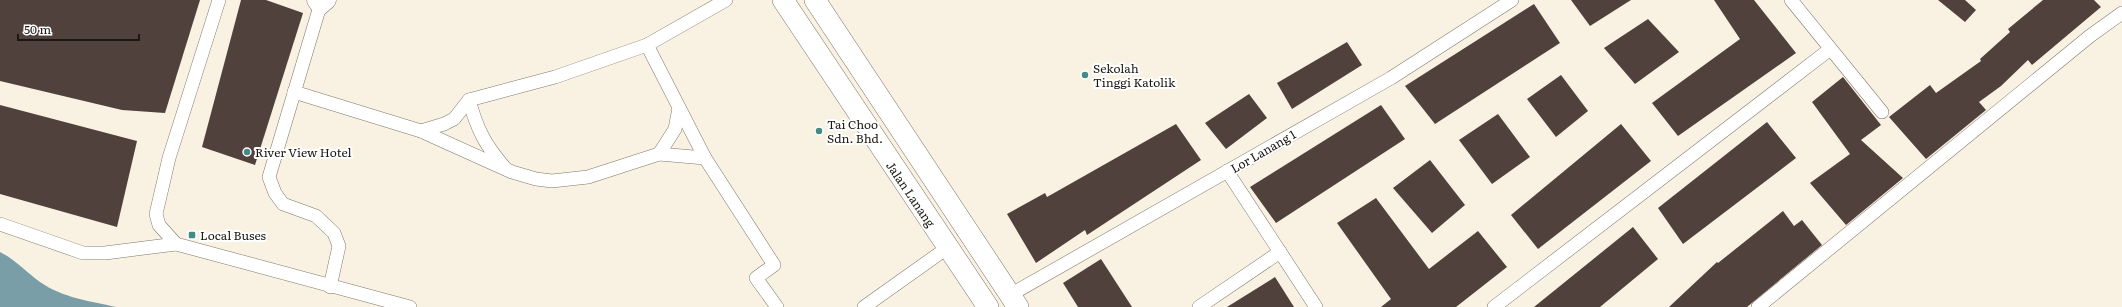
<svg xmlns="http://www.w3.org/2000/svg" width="2122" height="307" font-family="Literata,serif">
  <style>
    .water { fill: #7a9ea7 }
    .building { fill: #50413d }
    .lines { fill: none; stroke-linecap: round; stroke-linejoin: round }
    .street-casing { stroke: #7f796b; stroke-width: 14 }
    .secondary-casing { stroke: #7f796b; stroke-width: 19 }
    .primary-casing { stroke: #7f796b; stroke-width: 22 }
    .street { stroke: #fff; stroke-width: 13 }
    .secondary { stroke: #fff; stroke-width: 18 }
    .primary { stroke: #fff; stroke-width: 21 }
    .poi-dot { fill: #448b83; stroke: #fff; stroke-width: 1.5 }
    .labels { text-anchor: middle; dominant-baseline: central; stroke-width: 4; stroke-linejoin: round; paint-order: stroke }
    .poi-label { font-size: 12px; fill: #1b1813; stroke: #fff; text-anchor: start }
    .street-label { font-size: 12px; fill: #1b1813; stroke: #fff }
  </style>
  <rect width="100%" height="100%" fill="#f9f2e2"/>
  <path class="water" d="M0,252C16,260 26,272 40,282C63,298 90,301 116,307H0Z"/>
  <g class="building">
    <path d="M0,0H200L165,113L122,110L0,81Z"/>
    <path d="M241,0H266L303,13L255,165L202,147Z"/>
    <path d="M1571,0H1631L1590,26Z"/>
    <path d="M1714,0H1754L1796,53L1678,136L1652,103L1740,39Z"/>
    <path d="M1938,0H1965L1976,10L1965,22Z"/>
    <path d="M2043,0H2094L2101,7L2032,65L2028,60L2001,86L1979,102L1986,110L1926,159L1889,117L1930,85L1936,93L1981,61L1980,59L2010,32L2008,29Z"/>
    <path d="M1534,4L1560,43L1435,124L1405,86Z"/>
    <path d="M1648,19L1679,52L1635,84L1604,48Z"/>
    <path d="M1347,42L1362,65L1292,109L1277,83Z"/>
    <path d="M1561,75L1588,111L1556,137L1527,99Z"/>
    <path d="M1843,77L1881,125L1861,140L1903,178L1846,225L1810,183L1850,154L1812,102Z"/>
    <path d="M1249,94L1267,118L1226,149L1205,123Z"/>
    <path d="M0,105L137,141L117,227L0,194Z"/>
    <path d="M1381,105L1405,139L1276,223L1250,187Z"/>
    <path d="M1498,114L1530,157L1492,184L1459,140Z"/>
    <path d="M1767,122L1796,158L1683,244L1658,208Z"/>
    <path d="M1176,124L1201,160L1087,235L1085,230L1036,263L1007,214L1045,193L1047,197Z"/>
    <path d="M1621,124L1651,161L1538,249L1511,215Z"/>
    <path d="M1430,160L1465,205L1432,233L1393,188Z"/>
    <path d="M1376,198L1429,269L1478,231L1507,267L1456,307H1381L1391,299L1337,223Z"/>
    <path d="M1783,211L1794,226L1802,220L1822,245L1747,307H1669L1717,262L1718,263Z"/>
    <path d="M1633,227L1658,259L1600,307H1534Z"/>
    <path d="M1101,259L1132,307H1078L1063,283Z"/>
    <path d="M1275,277L1294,307H1227Z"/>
  </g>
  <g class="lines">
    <defs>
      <g id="street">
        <path d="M1791,0L1882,112"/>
        <path d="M320,6L269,177L275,193L283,204L316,216L334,233L339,246L330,287"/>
        <path d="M647,45L705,158L774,265L756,278L777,307"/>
        <path d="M294,92L421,131L512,172L536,179L552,181L588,177L659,154L705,158"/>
        <path d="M469,100C477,129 485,145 505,168"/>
        <path d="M421,131L444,124L454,119L469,100L555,77L647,45L726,0"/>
        <path d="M659,154L675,129L679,108"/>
        <path d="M1227,171L1316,307"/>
        <path d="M0,224L83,253H105L176,244L410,307"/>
        <path d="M176,244L159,225L156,214L169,158L219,0"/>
        <path d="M1010,295L1391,78L1512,0"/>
        <path d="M864,307L947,248"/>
        <path d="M1199,307L1280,252"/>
        <path d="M1494,307L1829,50"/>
        <path d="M1758,307L2090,36L2122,13"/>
      </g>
      <path id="secondary" d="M316,0L320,6L327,0"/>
      <g id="primary">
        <path d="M783,0L988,307"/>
        <path d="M815,0L1018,307"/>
      </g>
    </defs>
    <use href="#street" class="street-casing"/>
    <use href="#secondary" class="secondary-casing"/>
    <use href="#primary" class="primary-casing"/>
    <use href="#street" class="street"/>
    <use href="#secondary" class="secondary"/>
    <use href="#primary" class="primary"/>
  </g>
  <g class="poi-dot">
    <circle cx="1085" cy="75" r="4"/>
    <circle cx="819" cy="131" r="4"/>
    <circle cx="247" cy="152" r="4"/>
    <rect x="188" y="231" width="8" height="8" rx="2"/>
  </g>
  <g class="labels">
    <g class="poi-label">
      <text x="1093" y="68">Sekolah<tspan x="1093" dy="14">Tinggi Katolik</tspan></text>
      <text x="827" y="124">Tai Choo<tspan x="827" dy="14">Sdn. Bhd.</tspan></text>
      <text x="255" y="152">River View Hotel</text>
      <text x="200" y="235">Local Buses</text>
    </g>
    <g class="street-label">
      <text transform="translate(1263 151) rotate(-30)">Lor Lanang 1</text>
      <text transform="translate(911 194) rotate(56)">Jalan Lanang</text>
    </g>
  </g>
  <path d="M18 34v6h121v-6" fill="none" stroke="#1b1813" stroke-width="2"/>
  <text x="24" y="34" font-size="12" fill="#1b1813" stroke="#ffffff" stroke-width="3" paint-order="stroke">50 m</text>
</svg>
